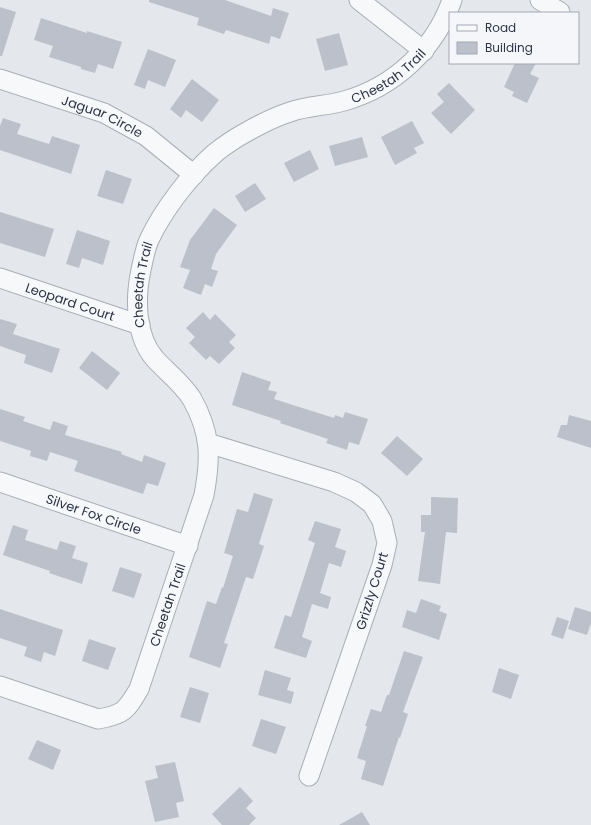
<svg xmlns="http://www.w3.org/2000/svg" width="591" height="825" font-family="Poppins,sans-serif">
  <style>
    .building { fill: #bbc0ca }
    .lines { fill: none; stroke-linecap: round; stroke-linejoin: round }
    .minor-casing { stroke: #a9aeb7; stroke-width: 21 }
    .minor { stroke: #f7f8fa; stroke-width: 19 }
    .labels { text-anchor: middle; dominant-baseline: central; stroke-width: 3.5; stroke-linejoin: round; paint-order: stroke }
    .street-label { font-size: 13px; fill: #2b3445; stroke: #f4f6f9 }
  </style>
  <rect width="100%" height="100%" fill="#e4e7ec"/>
  <g class="building">
    <path d="M149,0H225L271,16L273,8L289,13L280,39L271,36L269,44L226,30L224,34L197,25L199,18L149,2Z"/>
    <path d="M0,7L16,12L2,56H0Z"/>
    <path d="M41,18L87,33V31L122,42L113,69L98,64L95,73L81,69V67L49,57L53,46L34,40Z"/>
    <path d="M339,33L348,65L325,71L316,39Z"/>
    <path d="M148,49L176,60L165,87L148,80L145,89L134,85Z"/>
    <path d="M515,63H536L530,74L539,78L527,103L512,96L514,92L504,87Z"/>
    <path d="M192,79L219,100L202,122L186,110L181,118L170,109Z"/>
    <path d="M449,83L475,110L451,134L431,113L444,102L437,94Z"/>
    <path d="M3,118L21,124L17,134L49,144L52,136L80,145L71,174L0,150V126Z"/>
    <path d="M412,121L424,143L414,148L417,153L395,165L381,137Z"/>
    <path d="M362,137L368,157L335,166L329,146Z"/>
    <path d="M310,150L319,169L294,182L284,163Z"/>
    <path d="M106,170L132,179L123,204L97,196Z"/>
    <path d="M255,183L266,199L245,212L235,196Z"/>
    <path d="M214,208L237,225L216,254L211,269L218,271L212,287L205,284L201,295L183,288L190,270L180,267L190,240Z"/>
    <path d="M0,212L54,229L45,257L0,243Z"/>
    <path d="M77,230L110,241L103,265L82,258L79,268L66,264Z"/>
    <path d="M203,312L210,320L215,314L236,335L229,342L235,348L219,364L210,356L206,360L189,343L195,337L186,328Z"/>
    <path d="M0,319L17,324L13,334L60,349L52,373L24,363L26,355L0,346Z"/>
    <path d="M92,351L120,373L107,390L79,368Z"/>
    <path d="M242,372L271,382L268,390L277,392L274,399L334,418L335,415L343,418L345,412L368,419L359,445L349,442L347,450L326,443L328,439L280,423L281,421L232,405Z"/>
    <path d="M0,409L25,417L23,421L50,430L53,421L68,426L65,435L122,452L121,454L142,462L144,455L166,463L158,486L147,483L143,494L74,471L78,461L50,452L47,461L30,456L31,451L0,441Z"/>
    <path d="M569,415L591,421V448L557,437L561,425H567Z"/>
    <path d="M397,436L423,459L407,476L381,453Z"/>
    <path d="M254,493L273,499L259,544L264,546L253,579L246,577L224,643L228,644L220,668L189,657L207,601L216,604L222,587L223,588L233,556L224,553L237,509L248,512Z"/>
    <path d="M431,497L458,498L457,533L446,532L440,584L418,581L425,532H421V515H431Z"/>
    <path d="M315,521L341,529L335,547L346,551L341,567L329,563L320,593L331,597L328,609L312,604L302,637L312,641L306,658L274,648L285,615L291,617L315,543L308,540Z"/>
    <path d="M13,525L28,530L25,540L57,550L60,541L76,546L72,558L88,563L82,584L49,573L50,571L3,555Z"/>
    <path d="M120,567L142,574L134,598L112,591Z"/>
    <path d="M421,599L441,606L439,611L447,614L439,640L402,627L407,610L416,613Z"/>
    <path d="M575,607L591,612V623L587,635L568,629Z"/>
    <path d="M0,609L63,630L55,656L44,652L41,662L24,656L27,647L0,638Z"/>
    <path d="M557,617L569,621L563,639L551,635Z"/>
    <path d="M89,639L116,648L108,670L82,661Z"/>
    <path d="M404,651L423,657L403,712L408,714L400,738L399,737L383,786L361,779L366,761L357,758L367,726H365L371,709L381,712L387,695H389Z"/>
    <path d="M499,668L519,675L511,699L492,692Z"/>
    <path d="M265,670L291,678L287,690L294,692L291,704L258,695Z"/>
    <path d="M190,687L209,693L200,723L180,717Z"/>
    <path d="M261,719L286,727L276,754L252,746Z"/>
    <path d="M37,740L61,750L53,770L28,759Z"/>
    <path d="M175,762L184,801L176,803L179,817L155,822L145,781L158,778L155,766Z"/>
    <path d="M240,787L253,801L246,808L256,818L249,825H222L212,814Z"/>
    <path d="M362,812L370,825H339Z"/>
  </g>
  <g class="lines">
    <defs>
      <g id="minor">
        <path d="M359,0L424,51"/>
        <path d="M540,0L560,12"/>
        <path id="s1" d="M0,79L104,113L146,136L194,175"/>
        <path id="s2" d="M0,278L140,325"/>
        <path d="M208,443L334,482L356,492L372,504L382,521L387,543L382,565L309,776"/>
        <path id="s3" d="M0,482L188,546"/>
        <path id="s4" d="M0,686L98,719C123,715 126,711 139,689L204,495C211,458 211,433 192,399C183,384 167,372 155,359C135,336 135,298 141,270C143,261 145,249 149,240C163,210 190,175 215,153C233,138 268,119 290,112C307,106 326,106 344,101C394,87 435,49 452,0"/>
      </g>
    </defs>
    <use href="#minor" class="minor-casing"/>
    <use href="#minor" class="minor"/>
  </g>
  <g class="labels">
    <g class="street-label">
      <text stroke="none"><textPath href="#s4" startOffset="942">Cheetah Trail</textPath></text>
      <text stroke="none"><textPath href="#s1" startOffset="109">Jaguar Circle</textPath></text>
      <text stroke="none"><textPath href="#s4" startOffset="594">Cheetah Trail</textPath></text>
      <text stroke="none"><textPath href="#s2" startOffset="74">Leopard Court</textPath></text>
      <text stroke="none"><textPath href="#s3" startOffset="99">Silver Fox Circle</textPath></text>
      <text transform="translate(372 591) rotate(-73)">Grizzly Court</text>
      <text stroke="none"><textPath href="#s4" startOffset="246">Cheetah Trail</textPath></text>
    </g>
  </g>
  <rect x="449" y="12" width="130" height="52" fill="#f4f6f9" stroke="#a4a8b1"/>
  <rect x="457" y="25" width="20" height="6" fill="#f7f8fa" stroke="#a4a8b1"/>
  <text x="485" y="32" font-size="12" fill="#2b3445">Road</text>
  <rect x="457" y="42" width="20" height="12" fill="#bbc0ca" stroke="#a4a8b1"/>
  <text x="485" y="52" font-size="12" fill="#2b3445">Building</text>
</svg>
